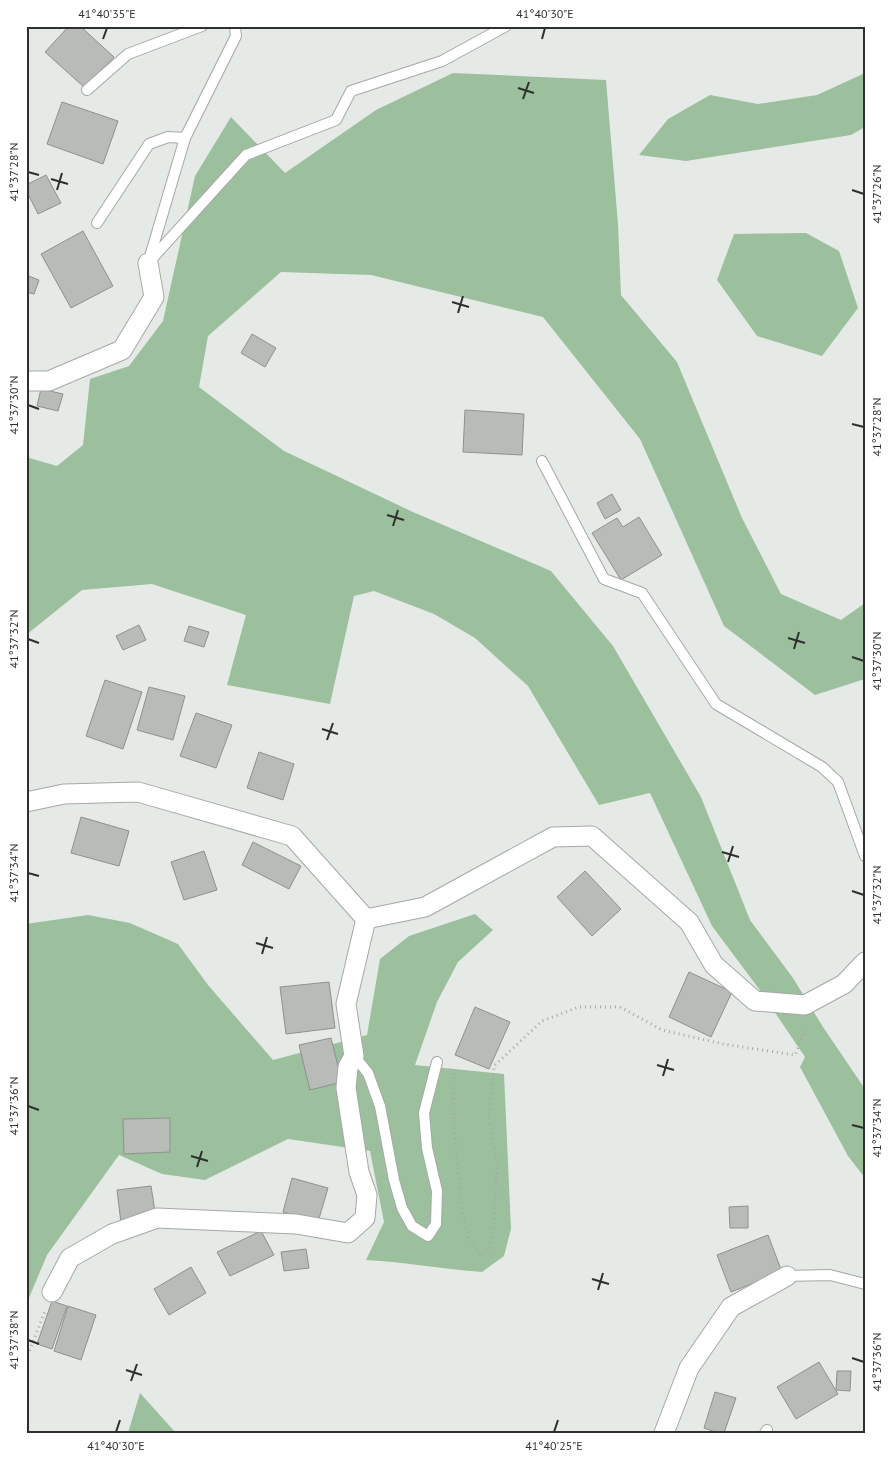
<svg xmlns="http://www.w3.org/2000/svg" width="891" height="1459" font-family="'PT Sans',sans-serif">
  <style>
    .green { fill: #9cc09e }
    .building { fill: #b8bbb8; stroke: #8e918e }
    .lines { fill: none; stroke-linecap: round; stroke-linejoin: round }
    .service-casing { stroke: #a5a9a5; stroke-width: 12 }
    .minor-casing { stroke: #a5a9a5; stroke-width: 21 }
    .path { stroke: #a5a8a5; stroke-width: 3; stroke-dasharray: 1 4; stroke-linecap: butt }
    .service { stroke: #fff; stroke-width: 10 }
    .minor { stroke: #fff; stroke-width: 19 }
    .ticks { fill: none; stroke: #2e302e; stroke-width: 2 }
    .neatline { fill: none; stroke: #2e302e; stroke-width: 2 }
    .ticks-label { font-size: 12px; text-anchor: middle; fill: #2e302e }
  </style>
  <rect width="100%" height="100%" fill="#e6eae6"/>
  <g class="green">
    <path d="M453,73L606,80L618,224L621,295L677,362L742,518L781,594L841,620L865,603V679L815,695L724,626L640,439L543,317L371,275L281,272L208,336L199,387L284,451L413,512L551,571L613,646L701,797L750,920L793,978L823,1027L865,1089V1178L848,1156L800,1067L805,1057L759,989L712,926L650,793L599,805L528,686L475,638L434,614L374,591L354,596L330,704L227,685L246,615L152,584L82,590L26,635V457L57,466L83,445L90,379L129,366L163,321L195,176L231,117L285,173L376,110Z"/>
    <path d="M865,73V127L851,135L686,161L639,155L668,119L710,95L758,104L817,95Z"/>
    <path d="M806,233L839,251L858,308L822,356L757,336L717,280L734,234Z"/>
    <path d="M475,914L493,930L458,962L437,1002L415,1065L504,1074L511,1229L504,1256L482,1272C443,1269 405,1262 366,1260L384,1222L370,1151L288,1139L205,1180L162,1174L119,1155L47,1255L26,1305V924L88,915L130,923L178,944L208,985L273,1060L367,1035L380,959L409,936Z"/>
    <path d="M140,1393L176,1433H128Z"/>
  </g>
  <g class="building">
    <path d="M69,26H80L114,57L85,88L45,52Z"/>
    <path d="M62,102L118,121L103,164L47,144Z"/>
    <path d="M46,175L61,203L38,214L26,190V185Z"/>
    <path d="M83,231L113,286L71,308L41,254Z"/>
    <path d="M26,275L39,280L34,294L26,292Z"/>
    <path d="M252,334L276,348L265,367L241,353Z"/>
    <path d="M41,389L63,394L58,411L37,406Z"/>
    <path d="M465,410L524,414L522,455L463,452Z"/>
    <path d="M612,494L621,510L605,519L597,503Z"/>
    <path d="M639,517L662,555L621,580L592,533L617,518L623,527Z"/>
    <path d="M139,625L146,640L123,650L116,636Z"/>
    <path d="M189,626L209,632L204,647L184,641Z"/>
    <path d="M105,680L142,692L123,749L86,736Z"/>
    <path d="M149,687L185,696L173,740L137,730Z"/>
    <path d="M196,713L232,725L216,768L180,756Z"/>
    <path d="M259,752L294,764L283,800L247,788Z"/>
    <path d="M81,817L129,831L119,866L71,853Z"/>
    <path d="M253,842L301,866L289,889L242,865Z"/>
    <path d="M204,851L217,890L184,900L171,862Z"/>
    <path d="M585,871L621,909L592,936L557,897Z"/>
    <path d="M689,972L732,992L711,1037L669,1017Z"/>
    <path d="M329,982L335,1028L286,1034L280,987Z"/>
    <path d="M475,1007L510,1022L489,1069L455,1055Z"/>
    <path d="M331,1038L342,1082L310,1090L299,1045Z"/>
    <path d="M170,1118V1152L124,1154L123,1119Z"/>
    <path d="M292,1178L328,1188L318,1222L283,1212Z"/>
    <path d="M151,1186L156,1218L121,1223L117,1190Z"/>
    <path d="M748,1206V1228H730L729,1207Z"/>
    <path d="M261,1231L274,1255L230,1276L217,1252Z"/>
    <path d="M768,1235L782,1272L731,1292L717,1255Z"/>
    <path d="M306,1249L309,1268L284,1271L281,1252Z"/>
    <path d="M191,1267L206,1293L169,1315L154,1289Z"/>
    <path d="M52,1301L67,1306L52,1349L37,1344Z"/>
    <path d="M68,1306L96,1315L81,1360L54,1351Z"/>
    <path d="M819,1362L838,1394L796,1419L777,1387Z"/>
    <path d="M837,1371H851L850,1391L836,1390Z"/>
    <path d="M715,1392L736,1398L724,1433H718L704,1428Z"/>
  </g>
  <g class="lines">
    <defs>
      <g id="service">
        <path d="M87,90L128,54L202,26"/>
        <path d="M97,223L149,144L168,137L185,138"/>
        <path d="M149,260L185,138L236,36L235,26"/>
        <path d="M148,263L246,155L336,120L351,91L442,61L506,26"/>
        <path d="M542,461L604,579L642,593L716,704L822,767L838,782L865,856"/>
        <path d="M354,1056L368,1073L380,1106L394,1180L402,1208L412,1226L428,1236L436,1224L437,1191L427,1148L424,1113L437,1062"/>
        <path d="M787,1276L830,1275L865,1284"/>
        <path d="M765,1433L767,1430"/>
      </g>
      <g id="minor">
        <path d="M26,381H49L122,350L154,297L148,263"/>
        <path d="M26,802L64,794L138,792L292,836L366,919L425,907L553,837L592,836L689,922L714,965L755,1001L805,1005L844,984L865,962"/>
        <path d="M52,1292L70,1258L112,1234L157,1218L296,1224L348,1233L365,1218L367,1195L359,1172L346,1088L348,1067L354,1056L346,1004L366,919"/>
        <path d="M664,1433L689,1368L731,1307L787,1276"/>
      </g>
    </defs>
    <use href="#service" class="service-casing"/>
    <use href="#minor" class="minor-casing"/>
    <g class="path">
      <path d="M454,1073L453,1086L454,1126L461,1205L469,1240L481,1256L490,1248L494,1225L497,1166L489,1117L494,1066L542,1021L579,1007H620L662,1030L723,1044L795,1055L807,1026"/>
      <path d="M26,1360L45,1311"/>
    </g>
    <use href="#service" class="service"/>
    <use href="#minor" class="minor"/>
  </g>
  <path class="ticks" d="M103,39L107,28M542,39L545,28M518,88L534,93M523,99L529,82M28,172L39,175M51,179L68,184M57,190L62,173M852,190L864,194M452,302L469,307M458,313L463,296M28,405L39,409M852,424L864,427M387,515L404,520M393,526L398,510M788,638L805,643M28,639L39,643M794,649L799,632M852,657L864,661M322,729L338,734M327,740L333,723M722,852L739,857M728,862L733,846M28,873L39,876M852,891L864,895M256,943L273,948M262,954L267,937M657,1065L674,1070M663,1076L668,1059M28,1106L39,1110M852,1125L864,1128M191,1156L208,1161M197,1167L202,1151M592,1279L609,1284M598,1290L603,1273M28,1340L39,1344M852,1358L864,1362M126,1370L142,1375M131,1381L137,1364M116,1432L120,1420M554,1432L558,1420"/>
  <rect width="891" height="1459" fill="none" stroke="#ffffff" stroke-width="55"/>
  <rect x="28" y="28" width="836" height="1404" class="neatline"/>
  <g class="ticks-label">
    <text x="107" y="18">41°40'35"E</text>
    <text x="545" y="18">41°40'30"E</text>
    <text transform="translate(14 172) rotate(-90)" y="4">41°37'28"N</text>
    <text transform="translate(877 194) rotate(-90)" y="4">41°37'26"N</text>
    <text transform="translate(14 405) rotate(-90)" y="4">41°37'30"N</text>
    <text transform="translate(877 427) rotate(-90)" y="4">41°37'28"N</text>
    <text transform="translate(14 639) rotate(-90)" y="4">41°37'32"N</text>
    <text transform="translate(877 661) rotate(-90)" y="4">41°37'30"N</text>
    <text transform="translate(14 873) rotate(-90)" y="4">41°37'34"N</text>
    <text transform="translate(877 895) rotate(-90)" y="4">41°37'32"N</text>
    <text transform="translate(14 1106) rotate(-90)" y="4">41°37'36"N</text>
    <text transform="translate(877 1128) rotate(-90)" y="4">41°37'34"N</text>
    <text transform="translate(14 1340) rotate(-90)" y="4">41°37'38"N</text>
    <text transform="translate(877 1362) rotate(-90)" y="4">41°37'36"N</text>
    <text x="116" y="1450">41°40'30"E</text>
    <text x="554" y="1450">41°40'25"E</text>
  </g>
</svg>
